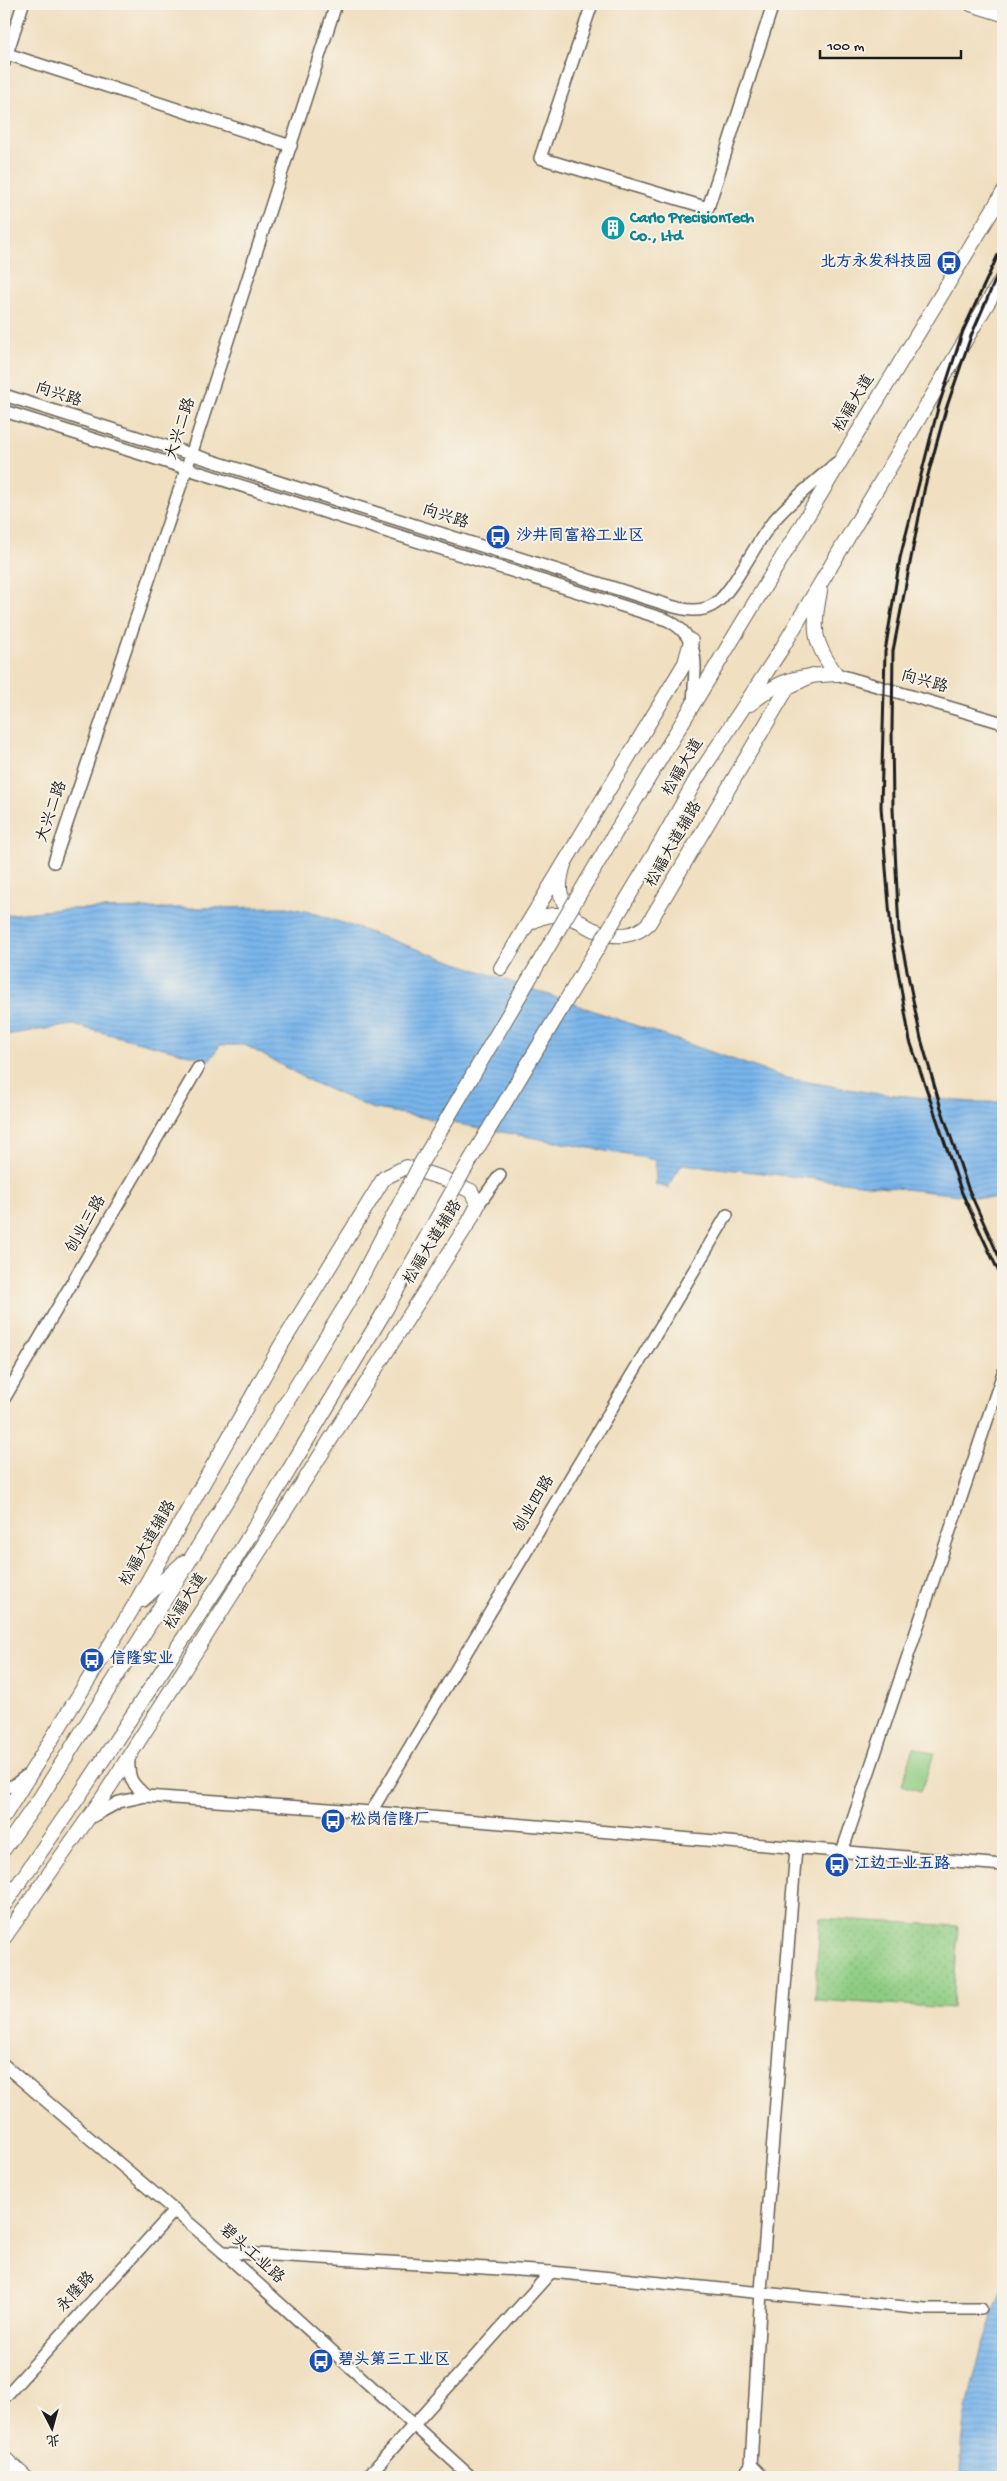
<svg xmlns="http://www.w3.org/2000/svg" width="1007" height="2481" font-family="'Gochi Hand','LXGW WenKai TC',sans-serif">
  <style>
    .grass { fill: url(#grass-dots); stroke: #55744f }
    .pitch { fill: #8ecc82; stroke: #55744f }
    .water { fill: url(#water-rules); stroke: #4a6883 }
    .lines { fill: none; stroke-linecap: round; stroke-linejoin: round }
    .minor-casing { stroke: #666055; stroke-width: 14 }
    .major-casing { stroke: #666055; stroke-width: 16 }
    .minor { stroke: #fff; stroke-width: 11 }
    .major { stroke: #fff; stroke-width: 14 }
    .rail { stroke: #1c1c1c; stroke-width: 3 }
    .major-bridge-casing { stroke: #666055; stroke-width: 16; stroke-linecap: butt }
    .major-bridge { stroke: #fff; stroke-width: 14 }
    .labels { text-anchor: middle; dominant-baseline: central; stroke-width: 4; stroke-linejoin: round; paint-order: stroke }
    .culture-label { font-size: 16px; font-weight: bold; fill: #0d838f; stroke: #f7f3e8; text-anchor: start }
    .transit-label { font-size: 16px; font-weight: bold; fill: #164399; stroke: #f7f3e8; text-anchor: start }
    .street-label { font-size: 16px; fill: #1c1c1c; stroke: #f7f3e8 }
  </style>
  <defs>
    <pattern id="grass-dots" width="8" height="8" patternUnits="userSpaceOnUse" patternTransform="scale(1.25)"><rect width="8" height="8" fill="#8ecc82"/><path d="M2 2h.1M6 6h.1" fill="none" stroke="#7aaf70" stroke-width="1.8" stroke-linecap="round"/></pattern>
    <pattern id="water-rules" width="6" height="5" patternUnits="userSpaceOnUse" patternTransform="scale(1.25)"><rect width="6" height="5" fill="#78b4ea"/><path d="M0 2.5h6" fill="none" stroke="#679ac8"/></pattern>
  </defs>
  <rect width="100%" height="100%" fill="#f7f3e8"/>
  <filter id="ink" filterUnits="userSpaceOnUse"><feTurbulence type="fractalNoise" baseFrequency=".02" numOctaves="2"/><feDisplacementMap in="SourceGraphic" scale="10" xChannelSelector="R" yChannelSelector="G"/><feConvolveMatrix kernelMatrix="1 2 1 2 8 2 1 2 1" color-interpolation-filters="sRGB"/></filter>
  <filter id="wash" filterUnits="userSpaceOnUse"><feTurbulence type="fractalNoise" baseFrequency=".0096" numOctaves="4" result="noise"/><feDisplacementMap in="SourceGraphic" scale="20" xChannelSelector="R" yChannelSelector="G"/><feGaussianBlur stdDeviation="1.12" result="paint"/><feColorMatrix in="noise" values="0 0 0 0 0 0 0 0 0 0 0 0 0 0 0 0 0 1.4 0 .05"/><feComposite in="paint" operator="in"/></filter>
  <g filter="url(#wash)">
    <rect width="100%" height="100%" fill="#f0dfc0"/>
    <path class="grass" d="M820,1918L958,1926L953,2008L815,2000Z"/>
    <path class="pitch" d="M914,1747L934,1754L921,1791L902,1785Z"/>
    <g class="water">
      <path d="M287,907L314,913L786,1078L872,1093L972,1102H1003V1200L682,1164L668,1188L656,1185L655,1160L371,1108L312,1082L245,1045H220L210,1060L73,1025L4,1035V915L61,909Z"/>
      <path d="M1003,2286V2477H960C962,2408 979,2351 1003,2286Z"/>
    </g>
  </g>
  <g filter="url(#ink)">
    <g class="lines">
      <defs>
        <g id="minor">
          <path d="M592,4L540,158L708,208L773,4"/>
          <path d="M4,53L291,146"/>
          <path d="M4,63L23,4"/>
          <path d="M4,395L671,606C685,610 700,613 713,605C732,595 757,538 776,518C794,498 816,481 836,463"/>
          <path d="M4,411L667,620C704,638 694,671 693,705"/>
          <path d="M836,674L1003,723"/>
          <path d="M54,862L192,452L336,4"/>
          <path d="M478,1205L500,1175"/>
          <path d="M4,1399L198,1068"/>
          <path d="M129,1756C128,1778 130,1782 146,1796"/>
          <path d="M4,1787L13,1786L27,1775"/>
          <path d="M371,1812L727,1215"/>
          <path d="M90,1818L119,1802L146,1796L371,1812L1003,1865"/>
          <path d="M842,1852L1003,1373"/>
          <path d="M4,2065L223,2252L471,2477"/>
          <path d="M223,2252L551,2272L925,2309H981"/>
          <path d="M4,2398L175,2210"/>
          <path d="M751,2465L763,2477"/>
          <path d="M367,2477L551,2272"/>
          <path d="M742,2477L751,2465L761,2291L796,1848"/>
        </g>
        <g id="major">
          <path d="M971,4L1003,14"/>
          <path d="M820,591C813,629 812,641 836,674"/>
          <path d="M750,704C781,679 796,676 836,674"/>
          <path d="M617,830L1003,193"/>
          <path d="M660,844L697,778L782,648L1003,277"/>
          <path d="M564,864C561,874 558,885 561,895C571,929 623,950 649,923L788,687L813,675"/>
          <path d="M528,924C543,914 560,912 576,920"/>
          <path d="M501,968L685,663L691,641"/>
          <path d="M142,1600L184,1562"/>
          <path d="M4,1816L131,1611L280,1347L384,1178L406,1167L442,1178L471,1191L478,1205L469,1222L103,1797L4,1938"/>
          <path d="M4,1849L40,1798L195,1552L352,1295"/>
          <path d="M4,1905L79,1796L230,1568L386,1309"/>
          <path d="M4,2458L25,2477"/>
        </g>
      </defs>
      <use href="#minor" class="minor-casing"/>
      <use href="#major" class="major-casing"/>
      <use href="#minor" class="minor"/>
      <use href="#major" class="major"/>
      <g class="rail">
        <path d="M1003,244L963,331L938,408L900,558L885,652L881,807L891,930L910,1041L962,1193L1003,1281"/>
        <path d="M1003,262L971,336L946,409L925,486L893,651L892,729L893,809L899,931L921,1039L940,1105L968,1188L1003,1266"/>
      </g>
      <defs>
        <g id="major-bridge">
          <path d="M352,1295L421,1163L617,830"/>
          <path d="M386,1309L462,1174L660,844"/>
        </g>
      </defs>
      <use href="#major-bridge" class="major-bridge-casing"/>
      <use href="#major-bridge" class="major-bridge"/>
    </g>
  </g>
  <defs>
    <symbol id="building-disc" viewBox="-11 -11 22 22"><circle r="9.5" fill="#0f9aa8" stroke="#f7f3e8"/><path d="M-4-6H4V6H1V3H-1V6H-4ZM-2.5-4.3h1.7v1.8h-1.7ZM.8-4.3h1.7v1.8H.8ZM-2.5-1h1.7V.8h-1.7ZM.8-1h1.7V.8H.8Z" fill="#fff"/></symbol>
    <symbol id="bus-disc" viewBox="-11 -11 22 22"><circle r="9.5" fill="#1a4fb4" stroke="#f7f3e8"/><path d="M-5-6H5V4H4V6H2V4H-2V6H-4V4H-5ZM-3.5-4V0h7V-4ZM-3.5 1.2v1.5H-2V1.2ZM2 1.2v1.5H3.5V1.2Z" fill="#fff"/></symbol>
  </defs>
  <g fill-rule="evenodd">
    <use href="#building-disc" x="599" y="214" width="28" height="28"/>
    <use href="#bus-disc" x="935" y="249" width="28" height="28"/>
    <use href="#bus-disc" x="484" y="523" width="28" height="28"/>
    <use href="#bus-disc" x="78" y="1646" width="28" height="28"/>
    <use href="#bus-disc" x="319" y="1807" width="28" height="28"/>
    <use href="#bus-disc" x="823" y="1851" width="28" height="28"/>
    <use href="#bus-disc" x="307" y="2347" width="28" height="28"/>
  </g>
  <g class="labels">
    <g class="culture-label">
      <text x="630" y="219">Carlo PrecisionTech<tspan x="630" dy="18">Co., Ltd</tspan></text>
    </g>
    <g class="transit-label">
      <text x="932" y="263" text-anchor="end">北方永发科技园</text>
      <text x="516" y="537">沙井同富裕工业区</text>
      <text x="110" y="1660">信隆实业</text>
      <text x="350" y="1821">松岗信隆厂</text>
      <text x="854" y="1865">江边工业五路</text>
      <text x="338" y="2361">碧头第三工业区</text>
    </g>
    <g class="street-label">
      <text transform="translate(58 396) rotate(18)">向兴路</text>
      <text transform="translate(855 404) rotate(-59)">松福大道</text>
      <text transform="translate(182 429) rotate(-72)">大兴二路</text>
      <text transform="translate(445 518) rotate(18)">向兴路</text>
      <text transform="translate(924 683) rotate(16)">向兴路</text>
      <text transform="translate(684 768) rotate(-59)">松福大道</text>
      <text transform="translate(53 812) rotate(-71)">大兴二路</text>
      <text transform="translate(675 845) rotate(-60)">松福大道辅路</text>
      <text transform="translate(87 1225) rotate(-60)">创业三路</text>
      <text transform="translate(434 1243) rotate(-58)">松福大道辅路</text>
      <text transform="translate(535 1505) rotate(-59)">创业四路</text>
      <text transform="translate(149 1544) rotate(-60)">松福大道辅路</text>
      <text transform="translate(187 1602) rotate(-57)">松福大道</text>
      <text transform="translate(251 2255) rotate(42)">碧头工业路</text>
      <text transform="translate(77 2293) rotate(-48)">永隆路</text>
    </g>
  </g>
  <rect width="1007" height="2481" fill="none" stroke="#f7f3e8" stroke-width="20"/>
  <g transform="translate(52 2428) rotate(174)" stroke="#f7f3e8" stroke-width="4" paint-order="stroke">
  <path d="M0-4L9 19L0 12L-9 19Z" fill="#1c1c1c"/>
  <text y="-8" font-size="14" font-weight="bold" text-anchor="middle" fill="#1c1c1c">北</text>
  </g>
  <path d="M820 50v8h141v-8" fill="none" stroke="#1c1c1c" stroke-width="2.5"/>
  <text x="827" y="50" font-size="15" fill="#1c1c1c" stroke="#f7f3e8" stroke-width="4" paint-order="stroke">100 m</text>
</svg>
